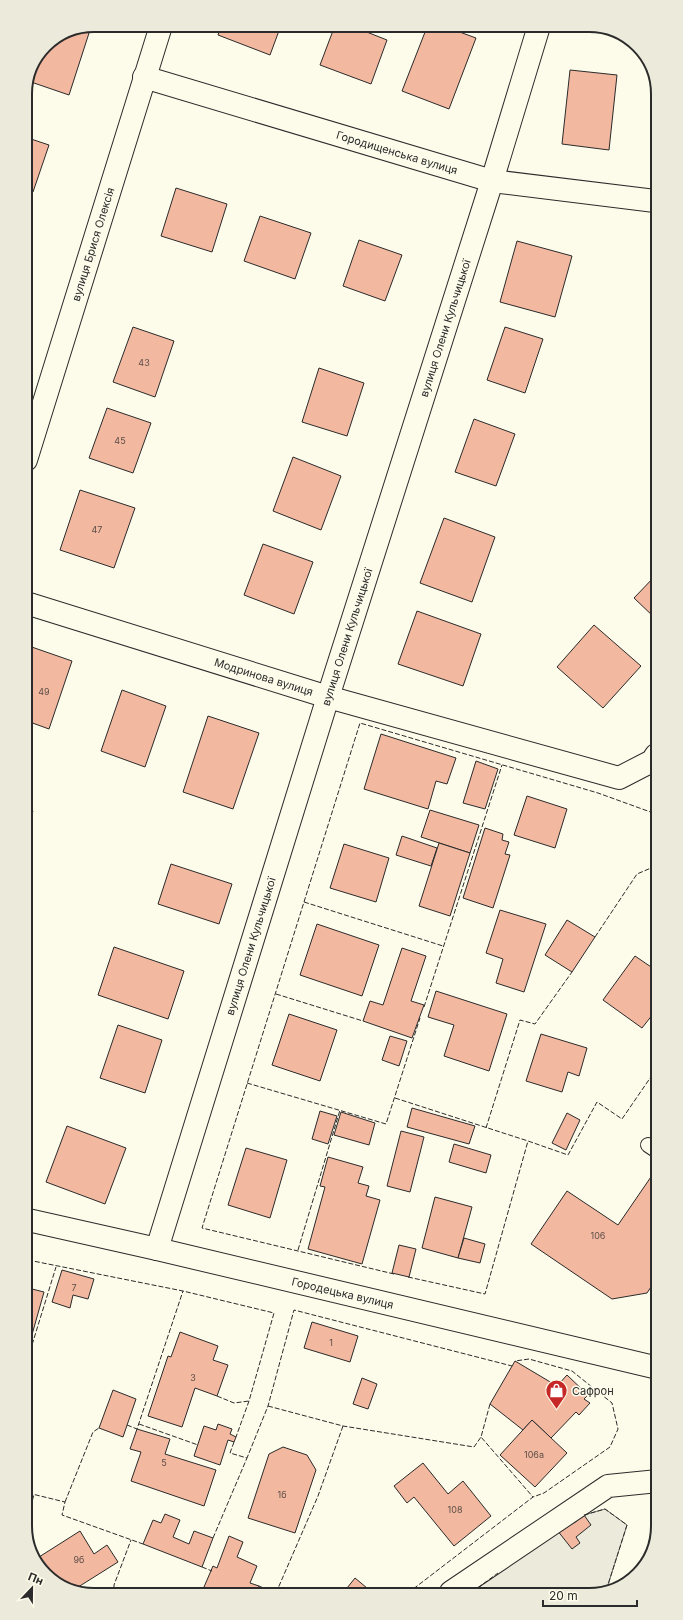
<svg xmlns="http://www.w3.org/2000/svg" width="683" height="1620" font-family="Inter,sans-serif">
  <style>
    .parking { fill: #eceadb; stroke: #74746e }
    .building { fill: #f2b8a0; stroke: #2b2b2b }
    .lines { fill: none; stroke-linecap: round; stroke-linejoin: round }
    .lane-casing { stroke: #2b2b2b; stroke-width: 16 }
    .street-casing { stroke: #2b2b2b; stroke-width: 24 }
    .lane { stroke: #fdfbea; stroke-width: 14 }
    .street { stroke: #fdfbea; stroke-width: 22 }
    .fence { stroke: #2b2b2b; stroke-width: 1; stroke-dasharray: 5 2; stroke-linecap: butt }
    .labels { text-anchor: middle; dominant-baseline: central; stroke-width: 3; stroke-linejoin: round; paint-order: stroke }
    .number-label { font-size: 9px; fill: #5d4e48 }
    .street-label { font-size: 11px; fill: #2b2b2b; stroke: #fdfbea }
    .poi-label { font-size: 11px; fill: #2b2b2b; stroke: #fdfbea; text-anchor: start }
    .rim { fill: none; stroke: #2b2b2b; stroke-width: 2 }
  </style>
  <rect width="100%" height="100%" fill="#fdfbea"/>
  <path class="parking" d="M605,1509L627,1525L606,1591L472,1592L571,1519L574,1523L584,1515Z"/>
  <g class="building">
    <path d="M354,27L387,40L371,84L320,65L334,28Z"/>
    <path d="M427,27H446L476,38L449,109L402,91Z"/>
    <path d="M280,28L270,55L218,35L220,29Z"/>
    <path d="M68,30H90L69,95L31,82L45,45Z"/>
    <path d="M570,70L617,75L609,150L562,144Z"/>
    <path d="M25,137L49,145L33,192L25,189Z"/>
    <path d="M176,188L227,204L212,252L161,236Z"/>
    <path d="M260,216L311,233L295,279L244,261Z"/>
    <path d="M359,240L402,255L385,301L343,286Z"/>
    <path d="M517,241L572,256L555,317L500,302Z"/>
    <path d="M655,313V329L651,328Z"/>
    <path d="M133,327L174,341L155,397L113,382Z"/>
    <path d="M505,327L543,339L525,393L487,380Z"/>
    <path d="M319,368L364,383L347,436L302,422Z"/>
    <path d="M107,408L151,423L133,473L89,458Z"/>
    <path d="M474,419L515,434L496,486L455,472Z"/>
    <path d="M293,457L341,476L321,530L273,511Z"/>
    <path d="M80,490L135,508L114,568L60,550Z"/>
    <path d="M444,518L495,537L472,602L420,583Z"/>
    <path d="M263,544L313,562L294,614L244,595Z"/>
    <path d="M656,575V619L634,598Z"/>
    <path d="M417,611L481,634L463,686L398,664Z"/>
    <path d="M594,625L641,666L603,708L557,667Z"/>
    <path d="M26,645L72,661L49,729L27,721Z"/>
    <path d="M122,690L166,706L145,767L101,751Z"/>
    <path d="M208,716L259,733L233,809L183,792Z"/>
    <path d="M381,734L456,758L447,784L436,781L428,809L364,789Z"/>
    <path d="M476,761L498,769L485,809L463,803Z"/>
    <path d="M527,796L567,809L555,848L514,835Z"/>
    <path d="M27,808L33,811L27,829Z"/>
    <path d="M430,810L479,825L470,853L421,837Z"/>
    <path d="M485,828L503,834L502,840L509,842L505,854L510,855L493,908L463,898Z"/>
    <path d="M402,836L437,848L431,866L396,855Z"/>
    <path d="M439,843L470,853L450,916L419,906Z"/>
    <path d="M344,844L389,858L376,902L330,888Z"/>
    <path d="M171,864L232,884L219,924L158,904Z"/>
    <path d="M500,910L546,924L524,992L496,983L503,959L486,953Z"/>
    <path d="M567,920L595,937L572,972L545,955Z"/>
    <path d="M317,924L379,945L362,996L300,975Z"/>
    <path d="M114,947L184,971L168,1019L98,995Z"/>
    <path d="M402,948L426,956L411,1001L424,1005L412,1038L363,1021L370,1001L383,1005Z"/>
    <path d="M635,956L657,971V1009L642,1028L603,1000Z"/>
    <path d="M436,991L507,1014L489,1071L444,1056L454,1025L428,1017Z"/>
    <path d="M289,1014L337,1030L320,1081L272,1065Z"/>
    <path d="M118,1025L162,1040L145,1093L100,1078Z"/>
    <path d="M541,1034L587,1048L579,1076L568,1072L562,1092L526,1081Z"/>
    <path d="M390,1036L407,1041L399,1066L382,1060Z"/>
    <path d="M412,1108L475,1126L469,1144L407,1127Z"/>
    <path d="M320,1111L337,1116L328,1144L312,1139Z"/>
    <path d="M341,1112L375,1123L369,1145L334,1135Z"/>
    <path d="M567,1113L580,1120L566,1150L552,1143Z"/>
    <path d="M67,1126L126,1148L105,1204L46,1182Z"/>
    <path d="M401,1131L424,1137L410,1192L387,1186Z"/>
    <path d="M454,1144L491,1155L486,1173L449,1162Z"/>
    <path d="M246,1148L287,1160L270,1218L228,1205Z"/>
    <path d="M328,1157L363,1167L358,1183L369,1186L366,1196L380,1200L362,1264L308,1249L325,1187L320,1186Z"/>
    <path d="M655,1171L657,1173V1278L647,1293L612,1299L531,1244L567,1191L618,1225Z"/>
    <path d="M435,1197L472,1207L458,1258L422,1248Z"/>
    <path d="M464,1238L485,1244L480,1263L458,1258Z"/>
    <path d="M399,1245L416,1249L409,1277L392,1273Z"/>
    <path d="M62,1270L94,1279L88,1299L73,1295L70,1308L52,1302Z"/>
    <path d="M28,1288L44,1292L28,1349Z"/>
    <path d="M312,1322L358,1336L350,1362L304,1348Z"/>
    <path d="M180,1332L218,1346L213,1360L228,1365L217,1396L195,1388L182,1427L148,1416L168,1356L171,1357Z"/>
    <path d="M515,1361L557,1386L567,1375L588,1395L584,1399L590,1403L579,1415L576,1412L551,1438L532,1420L523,1430L490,1404Z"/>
    <path d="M362,1378L377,1384L368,1409L353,1404Z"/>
    <path d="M113,1390L136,1399L123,1437L99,1428Z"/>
    <path d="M532,1420L567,1453L535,1487L500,1455Z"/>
    <path d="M218,1424L232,1429L230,1434L236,1437L234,1442L228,1440L220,1465L194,1456L204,1426L216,1430Z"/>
    <path d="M137,1429L170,1439L165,1454L216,1470L204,1506L131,1481L141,1452L130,1449Z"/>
    <path d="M283,1447L307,1455L316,1470L295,1533L248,1518L269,1454Z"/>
    <path d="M423,1463L448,1494L463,1481L491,1516L454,1546L414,1497L407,1503L394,1486Z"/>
    <path d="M165,1514L180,1520L173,1537L189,1544L194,1531L213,1538L202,1567L143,1544L153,1520L161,1523Z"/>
    <path d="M584,1515L591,1525L576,1537L580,1543L572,1549L557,1530L571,1519L574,1523Z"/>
    <path d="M80,1531L94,1554L107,1545L118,1562L75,1589L56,1582L39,1557Z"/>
    <path d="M229,1536L243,1542L237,1557L257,1566L250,1583L259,1586L256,1594H220L204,1587L213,1566L217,1568Z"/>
    <path d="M355,1578L373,1593H343Z"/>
  </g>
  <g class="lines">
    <defs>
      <path id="lane" d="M648,1145L657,1151"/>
      <g id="street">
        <path id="s1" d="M144,77L492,181L655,201"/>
        <path id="s2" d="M26,460L160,29"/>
        <path id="s3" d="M26,603L328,697L619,778L652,761L656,755"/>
        <path id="s4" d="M28,1220L157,1249L658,1368"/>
        <path id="s5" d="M157,1249L328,697L492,181L539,26"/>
        <path d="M451,1592L608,1486L658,1481"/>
      </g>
    </defs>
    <use href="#lane" class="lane-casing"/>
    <use href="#street" class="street-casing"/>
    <use href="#lane" class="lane"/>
    <use href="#street" class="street"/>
    <g class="fence">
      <path d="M304,902L443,946"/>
      <path d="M595,937L637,874L651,868L656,854"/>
      <path d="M276,994L363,1021"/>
      <path d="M424,1007L502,765"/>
      <path d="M247,1083L386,1124L420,1018"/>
      <path d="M395,1098L528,1141"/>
      <path d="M486,1128L520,1020L535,1024L572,972"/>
      <path d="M298,1250L340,1110"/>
      <path d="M28,1260L183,1291L274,1313L249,1401L236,1437"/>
      <path d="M394,1274L202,1228L360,723L598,793L656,814"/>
      <path d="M408,1277L485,1294L528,1141L568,1155L597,1102L622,1119L657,1068"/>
      <path d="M28,1358L56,1267"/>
      <path d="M217,1396L234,1403L249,1401"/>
      <path d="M490,1404L481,1437L533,1497"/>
      <path d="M268,1406L343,1426L474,1447L481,1437"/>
      <path d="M139,1424L198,1445"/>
      <path d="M127,1425L137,1429L183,1291"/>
      <path d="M234,1442L230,1453L247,1458L268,1406L294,1310L512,1366"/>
      <path d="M28,1493L65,1502L62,1515L143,1544"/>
      <path d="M65,1502L93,1432L99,1428"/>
      <path d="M29,1514L34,1494"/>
      <path d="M584,1515L605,1509L627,1525L606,1591"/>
      <path d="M213,1538L247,1458"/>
      <path d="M202,1567L212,1571"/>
      <path d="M259,1586L277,1594"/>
      <path d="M472,1592L498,1573"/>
      <path d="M276,1593L318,1496L343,1426"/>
      <path d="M408,1593L533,1497L544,1493L610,1447L618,1429L612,1403L572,1371L529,1359L515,1361"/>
      <path d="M114,1595V1585L131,1540"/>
    </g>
  </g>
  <defs>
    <symbol id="shop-pin" viewBox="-11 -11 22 30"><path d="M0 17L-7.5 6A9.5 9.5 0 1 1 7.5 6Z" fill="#c62828" stroke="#fdfbea"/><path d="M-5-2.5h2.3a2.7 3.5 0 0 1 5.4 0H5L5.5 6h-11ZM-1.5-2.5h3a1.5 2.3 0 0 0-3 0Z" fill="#fff"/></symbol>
  </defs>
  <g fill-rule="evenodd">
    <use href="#shop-pin" x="544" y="1378" width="25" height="34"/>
  </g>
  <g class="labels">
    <g class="number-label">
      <text x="144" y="362">43</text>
      <text x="120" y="440">45</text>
      <text x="97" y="529">47</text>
      <text x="44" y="691">49</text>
      <text x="598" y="1235">106</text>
      <text x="74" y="1287">7</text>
      <text x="331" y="1342">1</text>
      <text x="193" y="1377">3</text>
      <text x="534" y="1454">106а</text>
      <text x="164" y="1462">5</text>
      <text x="282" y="1494">1б</text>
      <text x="455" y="1509">108</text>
      <text x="79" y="1559">9б</text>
    </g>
    <g class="street-label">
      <text stroke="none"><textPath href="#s1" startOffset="264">Городищенська вулиця</textPath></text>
      <text stroke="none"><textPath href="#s2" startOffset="226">вулиця Брися Олексія</textPath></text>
      <text stroke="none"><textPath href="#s5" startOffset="965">вулиця Олени Кульчицької</textPath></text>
      <text stroke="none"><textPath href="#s5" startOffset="641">вулиця Олени Кульчицької</textPath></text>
      <text stroke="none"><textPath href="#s3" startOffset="249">Модринова вулиця</textPath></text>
      <text stroke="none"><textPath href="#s5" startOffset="317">вулиця Олени Кульчицької</textPath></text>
      <text stroke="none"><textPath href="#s4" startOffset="323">Городецька вулиця</textPath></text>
    </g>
    <g class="poi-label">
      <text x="572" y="1391">Сафрон</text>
    </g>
  </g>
  <path d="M0 0H683V1620H0ZM94 32H589A62 62 0 0 1 651 94V1526A62 62 0 0 1 589 1588H94A62 62 0 0 1 32 1526V94A62 62 0 0 1 94 32Z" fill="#eceadb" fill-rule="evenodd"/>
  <path class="rim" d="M94 32H589A62 62 0 0 1 651 94V1526A62 62 0 0 1 589 1588H94A62 62 0 0 1 32 1526V94A62 62 0 0 1 94 32Z"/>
  <g transform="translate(32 1588) rotate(22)" stroke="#fdfbea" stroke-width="3" paint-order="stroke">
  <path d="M0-3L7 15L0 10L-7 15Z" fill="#2b2b2b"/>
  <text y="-6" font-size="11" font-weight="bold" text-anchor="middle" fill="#2b2b2b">Пн</text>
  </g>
  <path d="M543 1600v6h94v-6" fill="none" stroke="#2b2b2b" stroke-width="2"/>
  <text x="549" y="1600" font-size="12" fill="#2b2b2b" stroke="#fdfbea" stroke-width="3" paint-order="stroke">20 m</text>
</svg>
